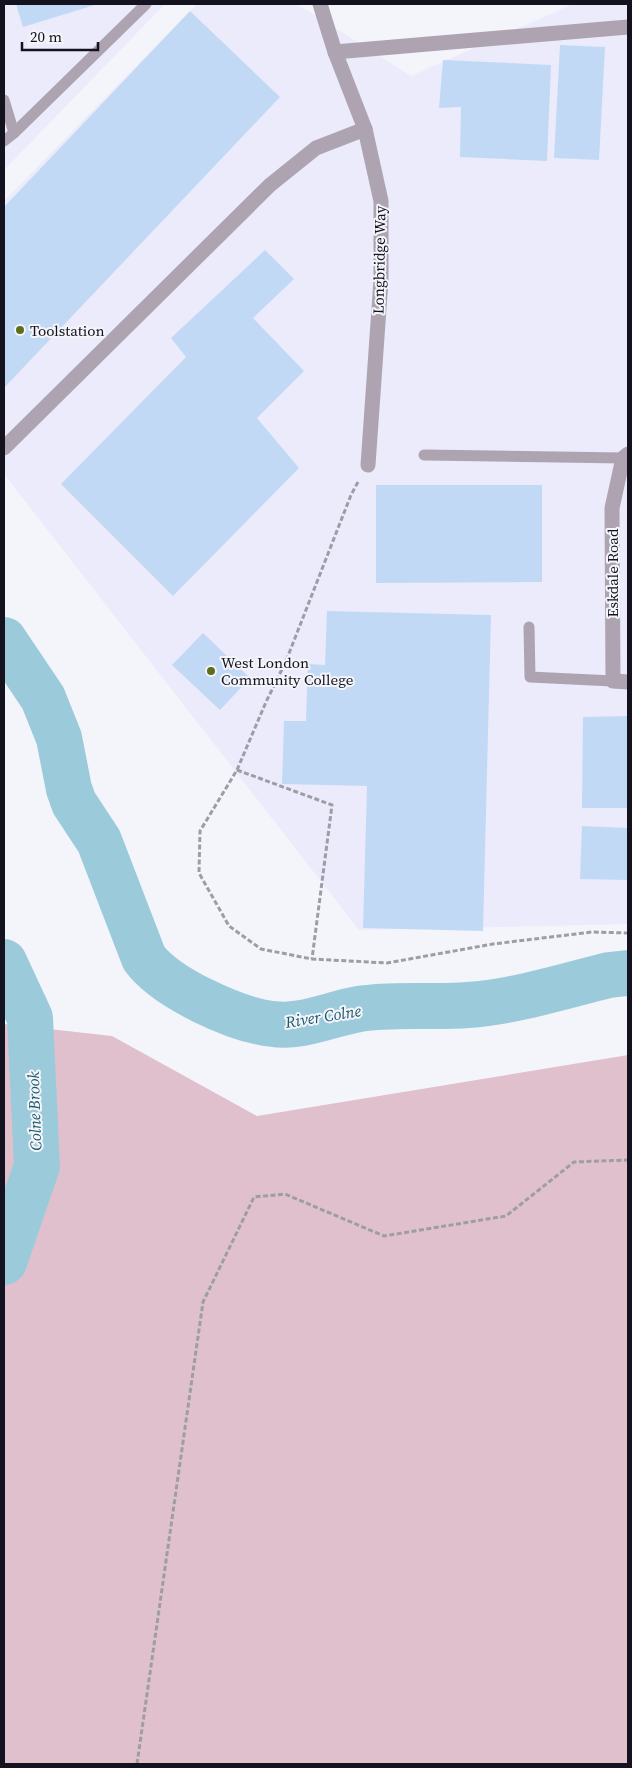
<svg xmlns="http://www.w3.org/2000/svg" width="632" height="1768" font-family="'Source Serif 4',serif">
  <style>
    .built { fill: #ebebfb }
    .green { fill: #e1c0cd }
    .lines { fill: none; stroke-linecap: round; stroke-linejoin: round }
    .river { stroke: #9bcbda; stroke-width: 46 }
    .building { fill: #c2d9f5 }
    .path { stroke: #9d9da6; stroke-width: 3; stroke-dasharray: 5 2.5; stroke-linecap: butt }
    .lane { stroke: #aea4b1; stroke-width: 11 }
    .street { stroke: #aea4b1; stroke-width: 15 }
    .poi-dot { fill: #5d6d19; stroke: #f4f4fb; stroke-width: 2 }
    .labels { text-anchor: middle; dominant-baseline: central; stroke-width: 4; stroke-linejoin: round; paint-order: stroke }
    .street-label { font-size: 15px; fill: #13121e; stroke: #f4f4fb }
    .poi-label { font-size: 15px; fill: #13121e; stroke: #f4f4fb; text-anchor: start }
    .water-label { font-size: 16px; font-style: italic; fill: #185868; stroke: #f4f4fb }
  </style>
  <rect width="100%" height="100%" fill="#f4f4fb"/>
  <g class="built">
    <path d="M4,4H165L4,170Z"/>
    <path d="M197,4H297L411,76L573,4H628V924L359,930L4,474V201Z"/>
  </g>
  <path class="green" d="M4,1024L112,1036L257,1116L628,1055V1764H4Z"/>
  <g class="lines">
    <g class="river">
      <path d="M4,640L43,698L59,738L69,789L74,803L99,841L144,958C166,988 236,1020 273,1024C302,1028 330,1014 359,1009C395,1003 432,1008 468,1005C514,1002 564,986 609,975L628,973"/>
      <path d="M4,962L30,1018L37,1166L4,1262"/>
    </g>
  </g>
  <g class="building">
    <path d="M16,4H98L23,27Z"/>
    <path d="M190,11L280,97L4,388V207Z"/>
    <path d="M560,45L605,47L599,160L554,158Z"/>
    <path d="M443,60L551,65L547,161L460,157L461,107L439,108Z"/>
    <path d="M265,250L294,279L253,318L304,371L257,418L299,468L173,596L61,484L186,357L171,338Z"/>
    <path d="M376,485H542V582L376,583Z"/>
    <path d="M327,611L491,615L483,931L363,928L367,786L282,784L284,721H306L308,664L325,665Z"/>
    <path d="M203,633L250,678L220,710L172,665Z"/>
    <path d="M628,716V808H582L583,717Z"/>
    <path d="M582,826L628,828V880L580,879Z"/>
  </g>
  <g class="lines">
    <g class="path">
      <path d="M358,482L351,495L286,661L266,702L237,770L200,831L199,873L229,926L261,949L312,959L387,963L493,944L592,932L628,933"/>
      <path d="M237,770L332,805L312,959"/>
      <path d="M137,1764L203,1302L254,1197L285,1194L384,1236L506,1216L574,1162L628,1160"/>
    </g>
    <g class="lane">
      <path d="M4,100L14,133"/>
      <path d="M4,141L14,133L146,4"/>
      <path d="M424,455L623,458"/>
      <path d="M529,627L530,677L613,681"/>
    </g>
    <g class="street">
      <path d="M320,4L335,52L365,129L381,201V280L368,465"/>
      <path d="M335,52L628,27"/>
      <path d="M4,448L270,185L316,148L365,129"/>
      <path d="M628,454L623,458L612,508L613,681L628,682"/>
    </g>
  </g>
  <g class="poi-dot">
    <circle cx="20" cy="330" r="5"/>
    <circle cx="211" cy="671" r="5"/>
  </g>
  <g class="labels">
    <g class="street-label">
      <text transform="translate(379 260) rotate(-89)">Longbridge Way</text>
      <text transform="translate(612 573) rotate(-90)">Eskdale Road</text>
    </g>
    <g class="poi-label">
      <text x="30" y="330">Toolstation</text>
      <text x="221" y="662">West London<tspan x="221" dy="17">Community College</tspan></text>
    </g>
    <g class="water-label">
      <text transform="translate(323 1016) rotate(-9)">River Colne</text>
      <text transform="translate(34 1111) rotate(-92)">Colne Brook</text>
    </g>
  </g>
  <rect width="632" height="1768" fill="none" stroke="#13121e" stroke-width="10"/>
  <path d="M22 42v8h76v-8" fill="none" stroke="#13121e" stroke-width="2.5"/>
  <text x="30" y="42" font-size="15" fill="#13121e" stroke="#f4f4fb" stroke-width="4" paint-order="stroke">20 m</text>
</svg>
